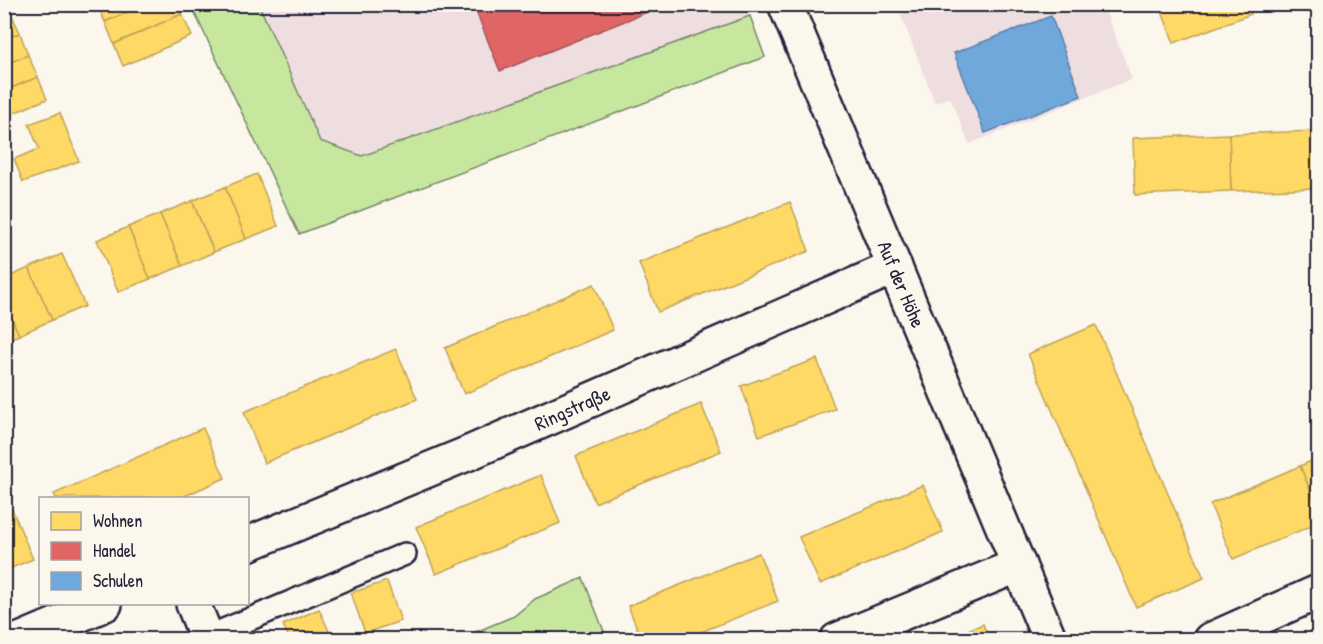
<svg xmlns="http://www.w3.org/2000/svg" width="1323" height="644" font-family="'Patrick Hand',sans-serif">
  <style>
    .built { fill: #efdee0 }
    .green { fill: #c8e79e; stroke: #75846c; stroke-width: 1.5 }
    .homes { fill: #ffd966; stroke: #bda259; stroke-width: 1.5 }
    .shops { fill: #e06666; stroke: #a75259; stroke-width: 1.5 }
    .schools { fill: #6fa8dc; stroke: #5880ac; stroke-width: 1.5 }
    .lines { fill: none; stroke-linecap: round; stroke-linejoin: round }
    .service-casing { stroke: #22223b; stroke-width: 26 }
    .minor-casing { stroke: #22223b; stroke-width: 38 }
    .tertiary-casing { stroke: #22223b; stroke-width: 38 }
    .service { stroke: #fbf7ec; stroke-width: 21 }
    .minor { stroke: #fbf7ec; stroke-width: 33 }
    .tertiary { stroke: #fbf7ec; stroke-width: 33 }
    .labels { text-anchor: middle; dominant-baseline: central; stroke-width: 6; stroke-linejoin: round; paint-order: stroke }
    .street-label { font-size: 20px; fill: #22223b; stroke: #fbf7ec }
  </style>
  <rect width="100%" height="100%" fill="#fbf7ec"/>
  <filter id="ink" filterUnits="userSpaceOnUse"><feTurbulence type="fractalNoise" baseFrequency=".0167" numOctaves="2"/><feDisplacementMap in="SourceGraphic" scale="12" xChannelSelector="R" yChannelSelector="G"/><feConvolveMatrix kernelMatrix="1 2 1 2 8 2 1 2 1" color-interpolation-filters="sRGB"/></filter>
  <g filter="url(#ink)">
    <g class="built">
      <path d="M745,4L750,16L362,157L320,141L259,5Z"/>
      <path d="M897,5H1103L1132,79L969,144L950,97L935,103Z"/>
    </g>
    <g class="green">
      <path d="M191,5H259L320,141L362,156L750,16L765,57L299,234Z"/>
      <path d="M583,578L607,639H462L461,638L514,616L535,599Z"/>
    </g>
    <g class="homes">
      <path d="M97,4H146L105,22Z"/>
      <path d="M146,4H178L182,14L114,44L105,22Z"/>
      <path d="M1159,4H1248L1251,14L1174,43Z"/>
      <path d="M10,11L20,33L4,39V13Z"/>
      <path d="M182,14L192,36L123,66L114,44Z"/>
      <path d="M20,33L28,55L4,65V39Z"/>
      <path d="M28,55L38,77L4,91V65Z"/>
      <path d="M38,77L47,99L4,117V91Z"/>
      <path d="M60,113L79,161L23,182L14,159L39,149L29,124Z"/>
      <path d="M1318,131V188L1231,191L1229,134Z"/>
      <path d="M1229,134L1231,191L1135,195L1133,138Z"/>
      <path d="M257,174L278,226L246,239L225,187Z"/>
      <path d="M225,187L246,239L214,252L192,201Z"/>
      <path d="M192,201L214,252L182,266L160,214Z"/>
      <path d="M790,202L809,251L658,312L639,263Z"/>
      <path d="M160,214L182,266L150,279L128,227Z"/>
      <path d="M128,227L150,279L118,292L97,240Z"/>
      <path d="M62,254L85,306L52,320L29,268Z"/>
      <path d="M29,268L52,320L19,335L4,301V279Z"/>
      <path d="M594,284L613,330L464,394L445,348Z"/>
      <path d="M4,301L19,335L4,341Z"/>
      <path d="M1096,325L1204,578L1136,607L1028,354Z"/>
      <path d="M396,349L417,399L264,463L244,412Z"/>
      <path d="M817,359L835,409L759,436L741,386Z"/>
      <path d="M701,404L721,451L595,503L576,456Z"/>
      <path d="M203,428L225,478L180,498H56L54,494Z"/>
      <path d="M1318,458V509L1300,466Z"/>
      <path d="M1300,466L1318,509V523L1233,559L1210,504Z"/>
      <path d="M541,475L560,523L436,574L416,527Z"/>
      <path d="M923,485L943,532L820,584L799,537Z"/>
      <path d="M12,509L33,559L4,571V512Z"/>
      <path d="M759,553L778,601L681,640H642L628,606Z"/>
      <path d="M387,581L401,621L365,633L351,593Z"/>
      <path d="M319,609L333,640H290L283,625Z"/>
      <path d="M983,624L989,640H945L950,637Z"/>
    </g>
    <path class="shops" d="M473,4H667L500,71Z"/>
    <path class="schools" d="M1051,16L1081,96L985,133L954,53Z"/>
    <g class="lines">
      <defs>
        <path id="service" d="M200,640L405,554"/>
        <g id="minor">
          <path d="M248,544L469,453L895,267"/>
          <path d="M193,604L208,640"/>
          <path d="M20,640L105,604"/>
          <path d="M837,640L1019,565"/>
          <path d="M1210,640L1318,592"/>
        </g>
        <path id="tertiary" d="M785,4L1050,640"/>
      </defs>
      <use href="#service" class="service-casing"/>
      <use href="#minor" class="minor-casing"/>
      <use href="#tertiary" class="tertiary-casing"/>
      <use href="#service" class="service"/>
      <use href="#minor" class="minor"/>
      <use href="#tertiary" class="tertiary"/>
    </g>
  </g>
  <g class="labels">
    <g class="street-label">
      <text transform="translate(902 284) rotate(67)">Auf der Höhe</text>
      <text transform="translate(572 408) rotate(-24)">Ringstraße</text>
    </g>
  </g>
  <rect width="1323" height="644" fill="none" stroke="#fbf7ec" stroke-width="24"/>
  <rect x="12" y="12" width="1299" height="620" fill="none" stroke="#22223b" stroke-width="2" filter="url(#ink)"/>
  <rect x="39" y="497" width="210" height="108" fill="#fbf7ec" stroke="#a4a2a5" stroke-width="1.5"/>
  <rect x="51" y="512" width="30" height="18" fill="#ffd966" stroke="#a4a2a5" stroke-width="1.5"/>
  <text x="93" y="527" font-size="18" fill="#22223b">Wohnen</text>
  <rect x="51" y="542" width="30" height="18" fill="#e06666" stroke="#a4a2a5" stroke-width="1.5"/>
  <text x="93" y="557" font-size="18" fill="#22223b">Handel</text>
  <rect x="51" y="572" width="30" height="18" fill="#6fa8dc" stroke="#a4a2a5" stroke-width="1.5"/>
  <text x="93" y="587" font-size="18" fill="#22223b">Schulen</text>
</svg>
